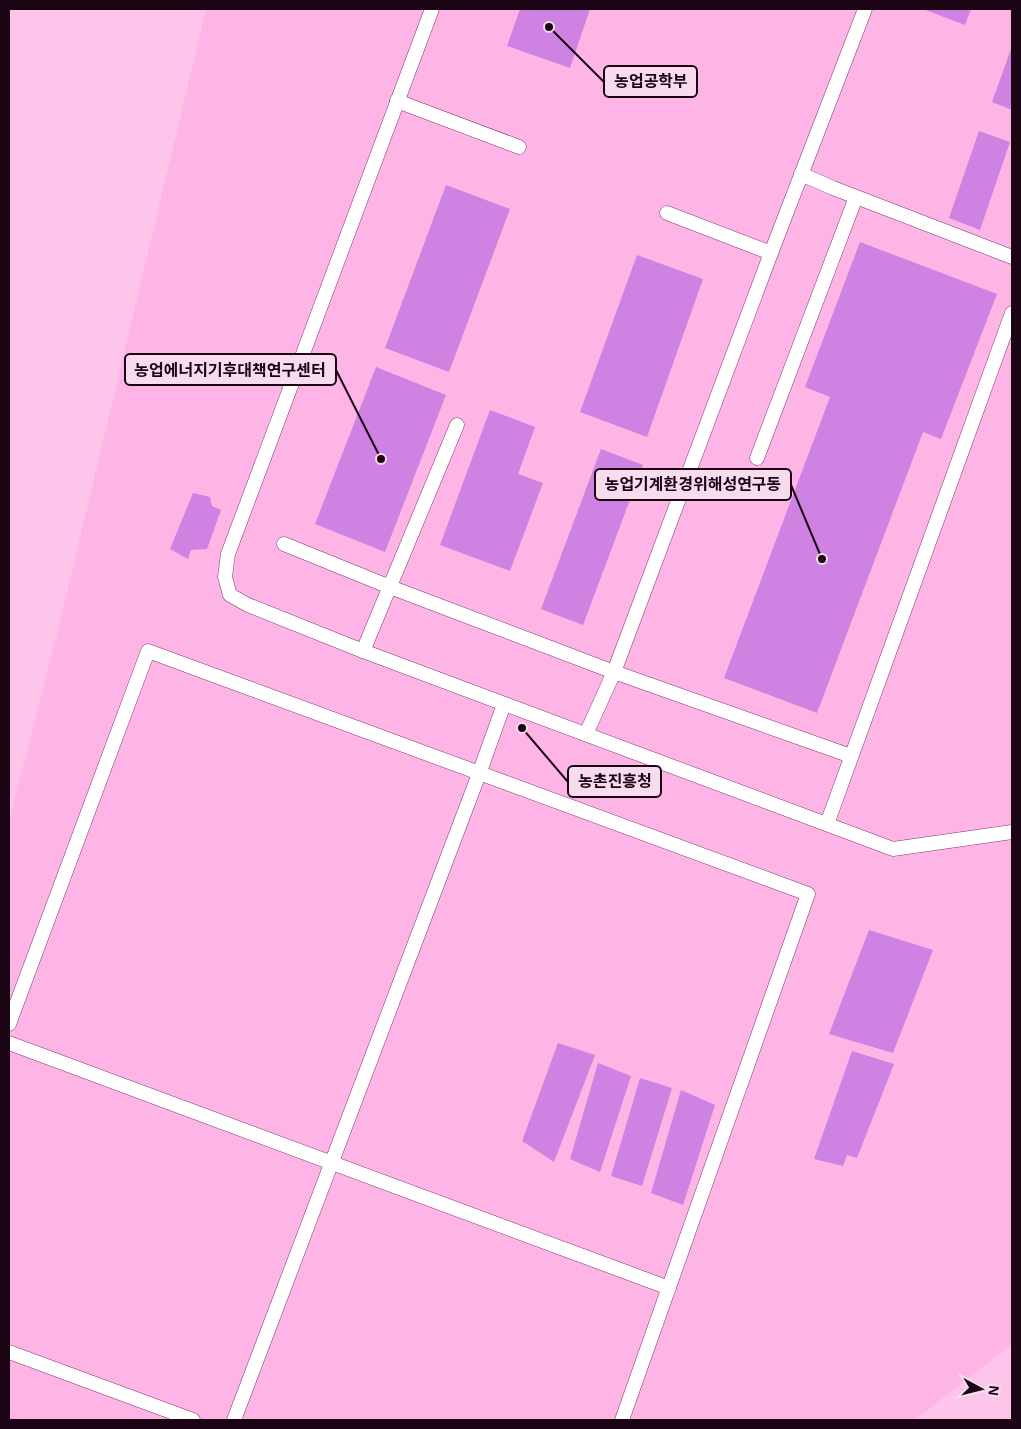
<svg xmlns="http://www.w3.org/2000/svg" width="1021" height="1429" font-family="Arial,'Noto Sans KR',sans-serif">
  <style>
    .built { fill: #ffb4e6 }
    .building { fill: #ce82e1 }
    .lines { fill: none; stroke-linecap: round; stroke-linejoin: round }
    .service-casing { stroke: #773d66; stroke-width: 15 }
    .service { stroke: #fff; stroke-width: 14 }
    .leader { fill: none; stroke: #1b0515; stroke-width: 2 }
    .callout-dot { fill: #1b0515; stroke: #f8dcee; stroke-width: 2 }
    .callout { fill: #f8dcee; stroke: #1b0515; stroke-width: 2 }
    .callout-label { font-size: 16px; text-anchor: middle; font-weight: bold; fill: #1b0515 }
  </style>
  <rect width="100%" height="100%" fill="#fcc5e9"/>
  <path class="built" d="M206,9H1012V1344L915,1420H9V821L57,634Z"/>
  <g class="building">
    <path d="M520,9H590L570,68L507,46Z"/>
    <path d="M923,9H971L965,25Z"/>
    <path d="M1012,46V110L992,102Z"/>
    <path d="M979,131L1010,142L980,230L949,218Z"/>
    <path d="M446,185L510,209L449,372L385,348Z"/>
    <path d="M860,242L997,294L941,439L923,432L817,713L724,678L830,397L805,387Z"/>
    <path d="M637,255L703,279L647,437L580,412Z"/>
    <path d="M376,367L446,395L385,552L315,524Z"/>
    <path d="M490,410L535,427L518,474L543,483L510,571L440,545Z"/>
    <path d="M601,449L643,465L583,625L541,609Z"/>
    <path d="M193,493L210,497L212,506L221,510L207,549L191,550L188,559L170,549Z"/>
    <path d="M869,930L933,950L893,1053L829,1034Z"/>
    <path d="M558,1043L595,1055L554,1162L522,1141Z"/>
    <path d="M852,1051L894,1064L857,1158L847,1155L843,1166L814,1159Z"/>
    <path d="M598,1063L631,1076L600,1172L570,1159Z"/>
    <path d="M640,1078L672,1088L642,1186L611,1176Z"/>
    <path d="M681,1090L715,1105L683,1205L651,1193Z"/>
  </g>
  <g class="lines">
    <defs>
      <g id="service">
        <path d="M432,9L228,554L225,577L230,595L248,605L363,651L893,849L1012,832"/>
        <path d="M397,101L519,147"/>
        <path d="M801,174L833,188L1012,257"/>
        <path d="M667,213L771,253"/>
        <path d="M757,458L856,197"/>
        <path d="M284,544L390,587L614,672L851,756"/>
        <path d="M363,651L457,425"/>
        <path d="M586,734L614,672L771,253L865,9"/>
        <path d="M827,824L1012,313"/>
        <path d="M9,1024L148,651L808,894L622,1420"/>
        <path d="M9,1043L669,1288"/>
        <path d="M9,1352L193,1420"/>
        <path d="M234,1420L479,774L504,704"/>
      </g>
    </defs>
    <use href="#service" class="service-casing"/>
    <use href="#service" class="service"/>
  </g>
  <path class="leader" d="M549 27L604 82M381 459L336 370M822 559L791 485M522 728L568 782"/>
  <g class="callout-dot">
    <circle cx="549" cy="27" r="5"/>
    <circle cx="381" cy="459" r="5"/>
    <circle cx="822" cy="559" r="5"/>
    <circle cx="522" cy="728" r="5"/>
  </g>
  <g class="callout">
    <rect x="604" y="66" width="93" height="31" rx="5"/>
    <rect x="125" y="354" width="211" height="31" rx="5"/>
    <rect x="595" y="469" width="196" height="31" rx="5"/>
    <rect x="568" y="766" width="93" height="31" rx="5"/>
  </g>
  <g class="callout-label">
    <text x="651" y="87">농업공학부</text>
    <text x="230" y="376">농업에너지기후대책연구센터</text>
    <text x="693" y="490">농업기계환경위해성연구동</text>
    <text x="615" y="787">농촌진흥청</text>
  </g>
  <rect width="1021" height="1429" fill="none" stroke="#1b0515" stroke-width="20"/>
  <g transform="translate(981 1389) rotate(97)" stroke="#f8dcee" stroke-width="4" paint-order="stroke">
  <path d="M0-4L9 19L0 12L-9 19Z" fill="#1b0515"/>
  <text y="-8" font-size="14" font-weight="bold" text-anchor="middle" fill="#1b0515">N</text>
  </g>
</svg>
